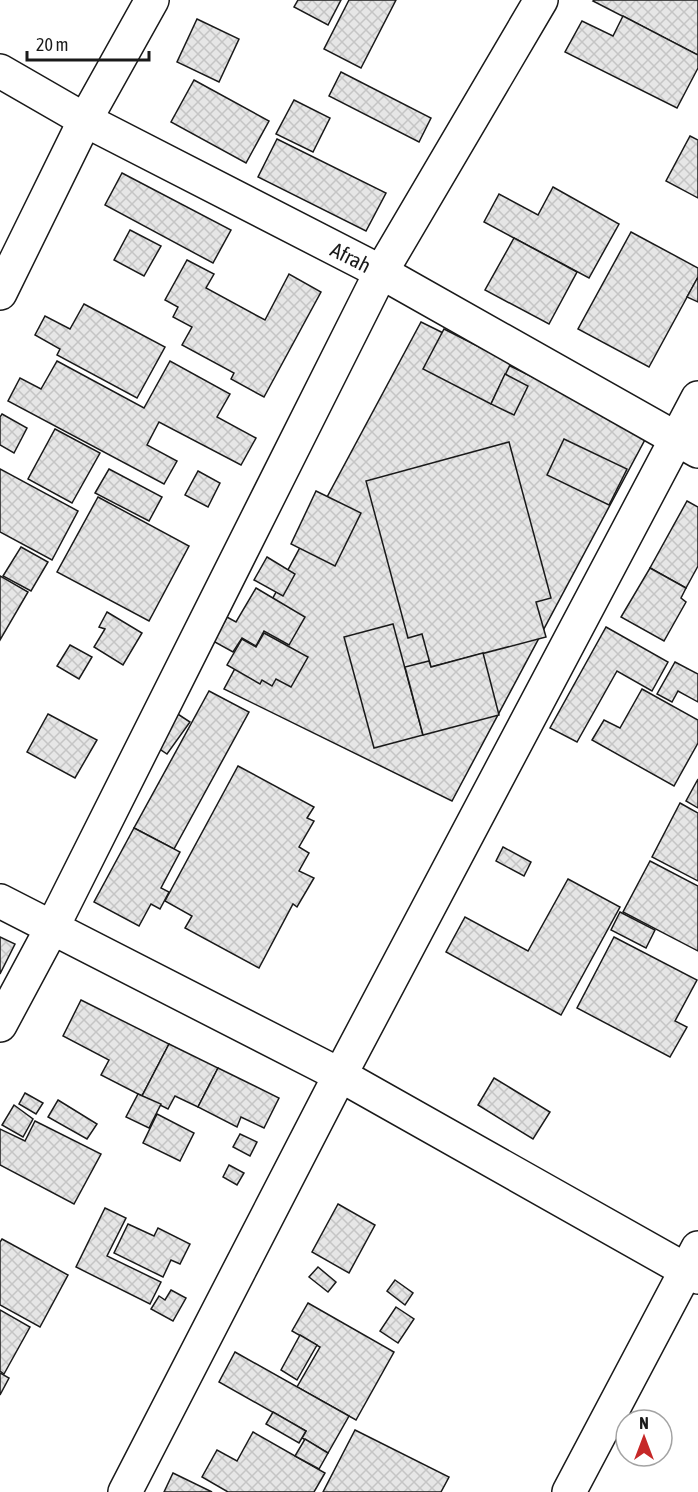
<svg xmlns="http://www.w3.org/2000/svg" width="698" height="1492" font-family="'Asap Condensed',sans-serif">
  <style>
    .building { fill: url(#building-cross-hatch); stroke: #1a1a1a; stroke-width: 1.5 }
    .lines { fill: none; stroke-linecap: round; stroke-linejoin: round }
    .minor-casing { stroke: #1a1a1a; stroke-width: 36 }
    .minor { stroke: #fff; stroke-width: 33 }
    .labels { text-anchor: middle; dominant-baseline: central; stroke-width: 4.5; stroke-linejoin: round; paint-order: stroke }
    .street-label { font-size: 21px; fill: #1a1a1a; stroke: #fff }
  </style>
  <defs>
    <pattern id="building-cross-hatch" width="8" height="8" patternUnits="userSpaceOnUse" patternTransform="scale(1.5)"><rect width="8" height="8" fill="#e6e6e6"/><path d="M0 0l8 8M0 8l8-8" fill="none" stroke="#c5c5c5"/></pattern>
  </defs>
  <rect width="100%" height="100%" fill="#fff"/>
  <g class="building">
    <path d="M298,0H341L328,25L294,7Z"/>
    <path d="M349,0H396L361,68L324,49Z"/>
    <path d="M594,0H698V55L593,1Z"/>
    <path d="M623,16L698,55V68L677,108L565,52L582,21L613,36Z"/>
    <path d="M197,19L239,39L219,82L177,62Z"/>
    <path d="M341,72L431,118L419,142L329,96Z"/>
    <path d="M194,80L269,121L246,163L171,122Z"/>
    <path d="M294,100L330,118L313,152L276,134Z"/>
    <path d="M690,136L698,140V198L666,181Z"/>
    <path d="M277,139L386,193L366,231L258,177Z"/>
    <path d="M122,173L231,230L213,263L105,205Z"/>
    <path d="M553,187L619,224L589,278L484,222L499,194L538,215Z"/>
    <path d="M130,230L161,246L144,276L114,260Z"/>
    <path d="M631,232L698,268V277L649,367L578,329Z"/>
    <path d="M514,238L577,272L549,324L485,290Z"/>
    <path d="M187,260L214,274L206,288L265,320L289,274L321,292L264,397L231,379L234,373L182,345L192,327L173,317L178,307L165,300Z"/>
    <path d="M698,277V302L687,297Z"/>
    <path d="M84,304L165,347L137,398L57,355L60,349L35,335L45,316L70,329Z"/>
    <path d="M421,322L648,434L452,801L224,689Z"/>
    <path d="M444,329L511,363L491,404L423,369Z"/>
    <path d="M57,361L144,408L170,361L230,394L217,417L256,438L241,465L159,422L147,445L177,461L164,484L8,401L20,378L41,389Z"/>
    <path d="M505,374L528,386L514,415L491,404Z"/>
    <path d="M2,414L27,428L14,453L0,445V417Z"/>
    <path d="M55,429L100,453L72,503L28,479Z"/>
    <path d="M564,439L627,469L609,505L547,475Z"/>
    <path d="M509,442L551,598L536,602L546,637L431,667L422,634L408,638L366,481Z"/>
    <path d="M0,469L78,511L52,560L0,532Z"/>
    <path d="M109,469L162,497L149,521L95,493Z"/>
    <path d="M198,471L220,483L208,507L185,495Z"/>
    <path d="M316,491L361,513L335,566L291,544Z"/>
    <path d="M98,497L189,546L149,621L57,572Z"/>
    <path d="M687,501L698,507V566L686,588L650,568Z"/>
    <path d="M21,547L48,562L31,591L3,576Z"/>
    <path d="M267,557L295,574L283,596L254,580Z"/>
    <path d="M650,568L686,588L681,598L686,602L664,641L621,617Z"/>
    <path d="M0,576L28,592L0,640Z"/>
    <path d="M256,588L305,617L289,645L264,631L256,646L242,638L233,652L213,641L227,617L236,622Z"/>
    <path d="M107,612L142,633L123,665L94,647L105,629L99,627Z"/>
    <path d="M393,624L423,735L374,748L344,637Z"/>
    <path d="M606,627L668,662L652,691L617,671L577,742L550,728Z"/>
    <path d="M264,633L308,657L291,687L276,679L272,686L262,680L260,684L227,665L242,639L256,647Z"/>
    <path d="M70,645L92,657L79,679L57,666Z"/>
    <path d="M483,653L499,715L423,735L405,667L429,661L431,667Z"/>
    <path d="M675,662L698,674V702L678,691L672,702L657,694Z"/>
    <path d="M642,689L698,720V743L674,786L592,740L604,720L620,728Z"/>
    <path d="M209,691L249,712L174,849L134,828Z"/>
    <path d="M167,707L190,722L167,754L146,740Z"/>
    <path d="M48,714L97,740L75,778L27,752Z"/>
    <path d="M238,766L314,807L307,818L314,821L299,847L309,853L299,871L314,878L297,907L293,904L259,968L185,928L192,916L165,901Z"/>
    <path d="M698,779V808L686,801Z"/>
    <path d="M680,803L698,813V881L652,857Z"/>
    <path d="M134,828L180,852L161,888L169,892L160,909L151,904L139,926L94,902Z"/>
    <path d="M503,847L531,862L524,876L496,861Z"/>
    <path d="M650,861L698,886V951L623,912Z"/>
    <path d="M568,879L620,907L561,1015L446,952L465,917L528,951Z"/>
    <path d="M620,912L655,930L646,948L611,930Z"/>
    <path d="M0,937L15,944L0,974Z"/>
    <path d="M614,937L697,980L675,1021L687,1027L670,1057L577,1008Z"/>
    <path d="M81,1000L169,1044L142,1096L101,1075L109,1060L63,1036Z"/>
    <path d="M169,1044L218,1068L198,1107L175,1096L168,1109L142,1096Z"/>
    <path d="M218,1068L279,1098L264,1128L241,1117L237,1127L198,1107Z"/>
    <path d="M494,1078L550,1112L533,1139L478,1105Z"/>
    <path d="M25,1093L43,1103L36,1114L19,1104Z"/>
    <path d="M138,1094L161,1104L149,1128L126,1117Z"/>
    <path d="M58,1100L97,1124L87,1139L48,1117Z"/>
    <path d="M14,1105L33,1119L23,1137L2,1125Z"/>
    <path d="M157,1114L194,1133L180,1161L143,1143Z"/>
    <path d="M35,1121L101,1154L74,1204L0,1165V1129L25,1141Z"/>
    <path d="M240,1134L257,1142L250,1156L233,1147Z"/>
    <path d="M229,1165L244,1173L237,1185L223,1177Z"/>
    <path d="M338,1204L375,1225L349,1273L312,1252Z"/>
    <path d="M105,1208L126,1218L107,1256L161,1282L150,1304L76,1267Z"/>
    <path d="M128,1224L154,1236L158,1228L190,1244L180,1264L171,1260L163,1277L114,1253Z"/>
    <path d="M2,1239L68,1275L40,1327L0,1305V1242Z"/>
    <path d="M318,1267L336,1282L328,1292L309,1277Z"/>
    <path d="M395,1280L413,1293L405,1305L387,1291Z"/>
    <path d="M171,1290L186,1298L173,1321L151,1309L159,1296L165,1300Z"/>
    <path d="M308,1303L394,1352L356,1420L297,1387L320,1347L292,1331Z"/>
    <path d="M396,1307L414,1319L398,1343L380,1331Z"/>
    <path d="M0,1310L30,1327L4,1374L0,1371Z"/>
    <path d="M300,1335L317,1345L297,1380L281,1370Z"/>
    <path d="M235,1352L349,1416L328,1453L302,1438L306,1431L219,1382Z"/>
    <path d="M0,1373L9,1378L0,1395Z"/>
    <path d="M273,1412L306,1431L299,1443L266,1424Z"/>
    <path d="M355,1430L449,1477L441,1492H323Z"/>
    <path d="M253,1432L325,1473L314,1492H228L202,1477L217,1450L237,1461Z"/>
    <path d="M305,1439L328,1453L319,1469L295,1456Z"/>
    <path d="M173,1473L212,1492H164Z"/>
  </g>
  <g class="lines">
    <defs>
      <g id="minor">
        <path d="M0,71L85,120L381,272L698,451"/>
        <path d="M0,293L85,120L152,0"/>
        <path d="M0,901L340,1075L698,1277"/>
        <path d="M0,1025L53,926L381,272L541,0"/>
        <path d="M125,1492L340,1075L698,398"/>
        <path d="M569,1492L698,1248"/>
      </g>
    </defs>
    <use href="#minor" class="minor-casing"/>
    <use href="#minor" class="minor"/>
  </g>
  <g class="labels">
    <g class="street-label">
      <text transform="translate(351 257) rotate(27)">Afrah</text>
    </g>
  </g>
  <g transform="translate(644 1438)"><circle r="28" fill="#ffffff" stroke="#a3a3a3" stroke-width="1.5"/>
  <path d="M0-4.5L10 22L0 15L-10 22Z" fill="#c62828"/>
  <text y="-9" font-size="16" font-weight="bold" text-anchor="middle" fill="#1a1a1a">N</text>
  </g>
  <path d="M27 51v9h122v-9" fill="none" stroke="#1a1a1a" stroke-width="3"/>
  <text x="36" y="51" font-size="18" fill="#1a1a1a" stroke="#ffffff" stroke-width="4.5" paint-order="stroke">20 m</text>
</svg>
